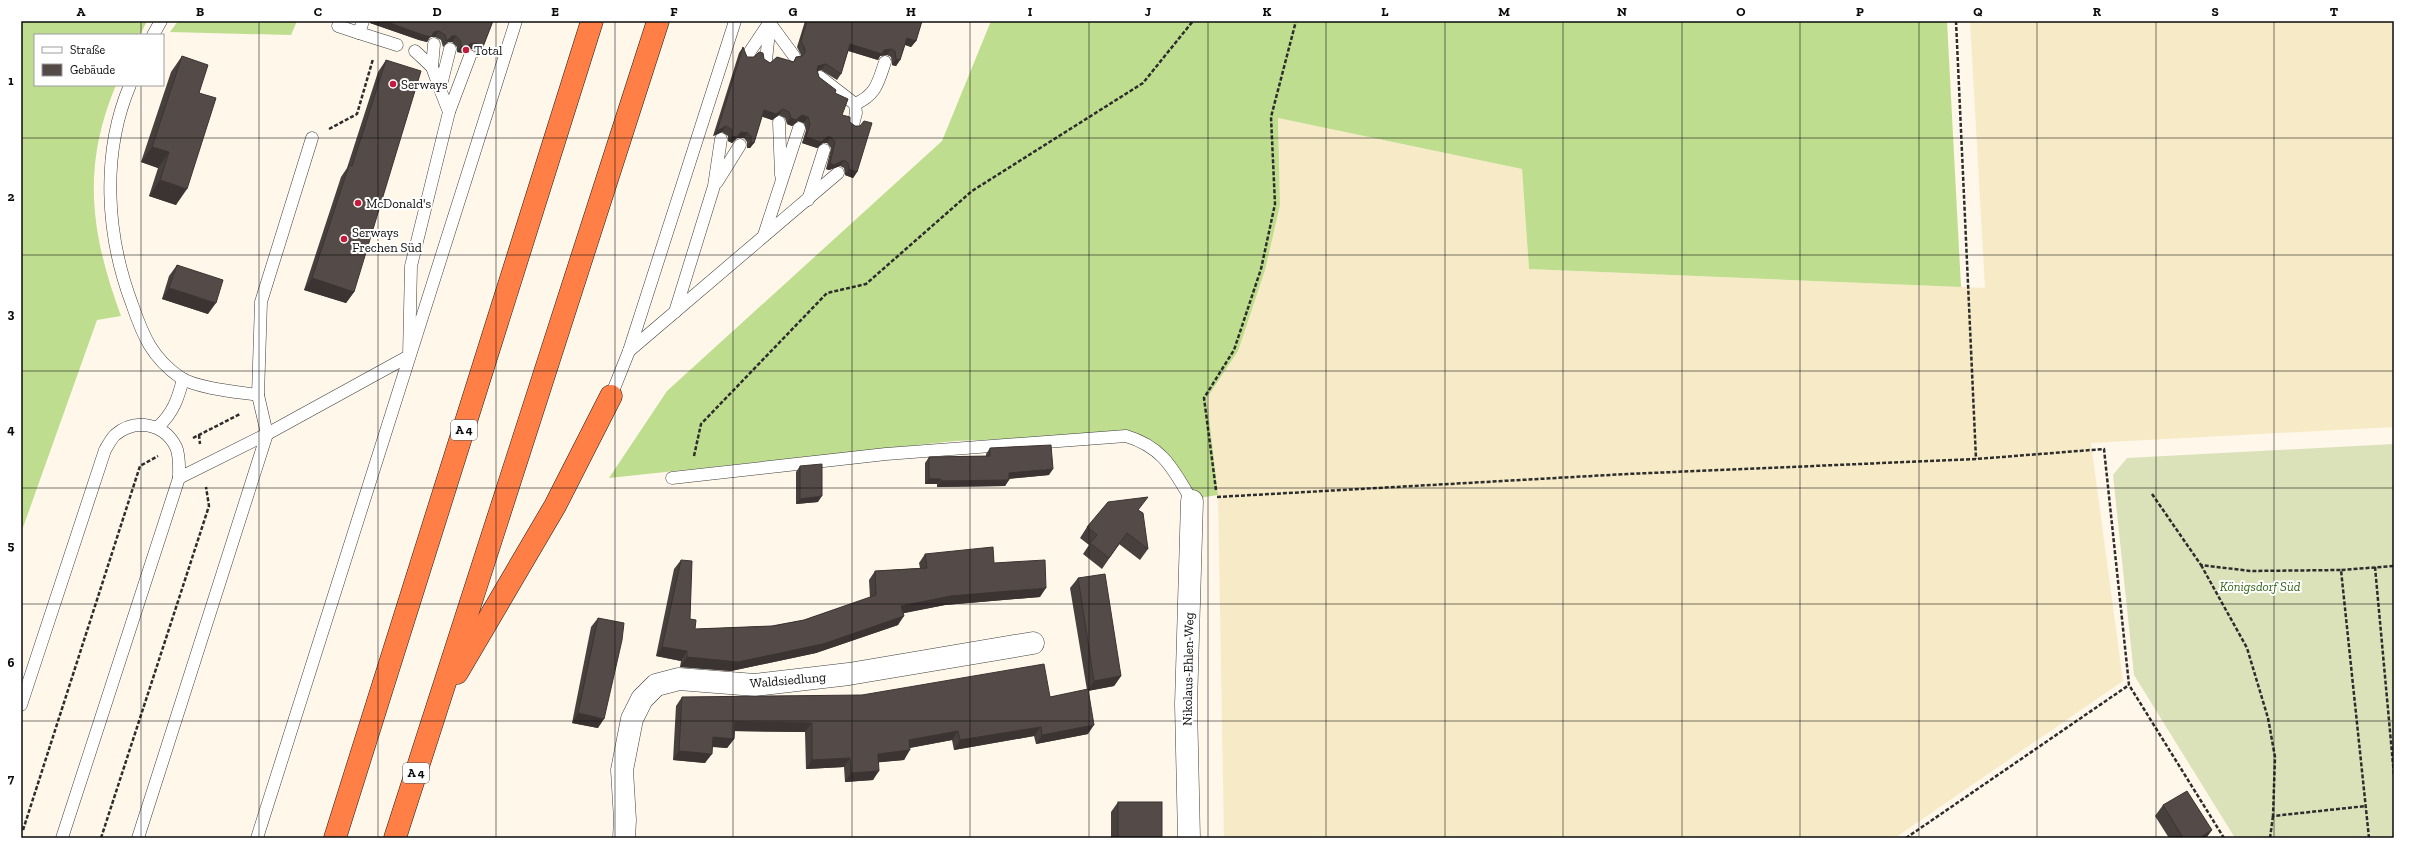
<svg xmlns="http://www.w3.org/2000/svg" width="2415" height="859" font-family="'Zilla Slab',serif">
  <style>
    .farmland { fill: #f7ebc7 }
    .forest { fill: #bedd8e }
    .cemetery { fill: #dbe1b9 }
    .lines { fill: none; stroke-linecap: round; stroke-linejoin: round }
    .service-casing { stroke: #3e3e3e; stroke-width: 13 }
    .minor-casing { stroke: #3e3e3e; stroke-width: 23 }
    .motorway-casing { stroke: #1c1c1c; stroke-width: 23 }
    .path { stroke: #2d2d2d; stroke-width: 2.5; stroke-dasharray: 4 2; stroke-linecap: butt }
    .service { stroke: #fff; stroke-width: 12 }
    .minor { stroke: #fff; stroke-width: 22 }
    .motorway { stroke: #ff7f47; stroke-width: 22 }
    .wall { fill: #48403d }
    .shaded-wall { fill: #3b3432 }
    .building { fill: #544a47; stroke: #3b3432 }
    .grid { fill: none; stroke: #0b0b0b; stroke-width: 1; stroke-opacity: 0.55 }
    .poi-dot { fill: #c41a3c; stroke: #fff; stroke-width: 1.5 }
    .labels { text-anchor: middle; dominant-baseline: central; stroke-width: 4; stroke-linejoin: round; paint-order: stroke }
    .shield { fill: #fff; stroke: #545454; stroke-width: 1 }
    .shield-label { font-size: 12px; font-weight: bold; fill: #0b0b0b }
    .poi-label { font-size: 13px; fill: #0b0b0b; stroke: #fff; text-anchor: start }
    .park-label { font-size: 13px; font-style: italic; fill: #346618; stroke: #fff }
    .street-label { font-size: 13px; fill: #0b0b0b; stroke: #fff }
    .neatline { fill: none; stroke: #0b0b0b; stroke-width: 1.5 }
    .grid-label { font-size: 13px; text-anchor: middle; font-weight: bold; fill: #0b0b0b }
  </style>
  <rect width="100%" height="100%" fill="#fff7e9"/>
  <path class="farmland" d="M1970,21H2394V427L2091,443L2123,681L1895,838H1224L1218,495L1207,398L1238,351L1280,205L1278,118L1522,169L1529,269L1985,288Z"/>
  <g class="forest">
    <path d="M21,21H147L140,35H35V85H116C81,168 91,234 121,316L97,320L21,533Z"/>
    <path d="M178,21H297L291,35L170,32Z"/>
    <path d="M991,21H1947L1961,287L1529,269L1522,169L1278,118L1280,205L1265,270L1238,351L1207,398L1218,495L1192,499L1169,457L1132,434L955,441L609,478L667,391L942,141Z"/>
  </g>
  <path class="cemetery" d="M2394,444V838H2235L2134,675L2113,475L2127,458Z"/>
  <g class="lines">
    <defs>
      <g id="service">
        <path d="M340,21L338,26L359,33"/>
        <path d="M363,21L359,33L397,45"/>
        <path d="M769,22L794,56"/>
        <path d="M153,35L161,21"/>
        <path d="M415,51L432,67L440,89"/>
        <path d="M747,56L769,23"/>
        <path d="M766,61L770,21"/>
        <path d="M432,67L434,44"/>
        <path d="M820,77L855,104L856,113L853,125"/>
        <path d="M130,85C101,154 106,235 132,304C143,336 152,358 181,378C197,388 238,392 258,395"/>
        <path d="M855,104C876,95 878,83 885,62"/>
        <path d="M449,112L470,56"/>
        <path d="M779,122L781,175"/>
        <path d="M717,182L740,145"/>
        <path d="M808,200L824,150"/>
        <path d="M764,235L799,128"/>
        <path d="M675,312L714,186L721,139"/>
        <path d="M629,351L838,173"/>
        <path d="M611,396L629,351L735,21"/>
        <path d="M158,427C173,413 178,399 183,379"/>
        <path d="M672,478L886,454L1126,436C1163,447 1173,469 1192,501"/>
        <path d="M21,705L105,450C108,445 111,439 115,435C135,418 164,423 176,447C180,456 179,468 179,478"/>
        <path d="M62,838L179,478L267,434L409,356L411,266L449,112L440,89L450,49"/>
        <path d="M138,838L267,434L258,395L261,302L312,138"/>
        <path d="M257,838L516,21"/>
      </g>
      <g id="minor">
        <path d="M624,838L625,820L622,770L632,719L642,699L656,685L679,679L755,685L849,674L1033,643"/>
        <path d="M1189,838L1186,704L1192,501"/>
      </g>
      <g id="motorway">
        <path d="M457,673L555,506L611,396"/>
        <path d="M335,838L592,21"/>
        <path d="M395,838L658,21"/>
      </g>
    </defs>
    <use href="#service" class="service-casing"/>
    <use href="#minor" class="minor-casing"/>
    <use href="#motorway" class="motorway-casing"/>
    <g class="path">
      <path d="M1956,21L1976,459"/>
      <path d="M329,129L357,114L373,59"/>
      <path d="M199,435L200,444"/>
      <path d="M193,438L240,414"/>
      <path d="M694,456L701,424L827,293L866,284L972,191L1143,83L1193,21"/>
      <path d="M1216,490L1204,398L1234,350L1261,269L1275,204L1271,117L1296,21"/>
      <path d="M2152,494L2201,565L2250,571L2341,570"/>
      <path d="M1217,497L1627,474L1976,459L2104,449L2129,685L2224,838"/>
      <path d="M2201,565L2247,648L2268,718L2275,757L2273,816L2366,806"/>
      <path d="M2375,567L2394,775"/>
      <path d="M23,830L140,466L158,456"/>
      <path d="M101,838L209,506L206,487"/>
      <path d="M1906,838L2129,685"/>
      <path d="M2270,838L2273,816"/>
      <path d="M2369,838L2341,570L2394,566"/>
    </g>
    <use href="#service" class="service"/>
    <use href="#minor" class="minor"/>
    <use href="#motorway" class="motorway"/>
  </g>
  <g class="wall">
    <path d="M370,21H493L481,52L477,58L476,52L472,49L466,50L463,53L457,52V47L452,42H448L443,47L441,40L435,37H430L427,42L419,40L370,23Z"/>
    <path d="M805,21H922L916,41L911,47L905,45L900,60L896,66L892,65L891,57L887,55L880,56L878,60L848,51L841,74L837,80L821,70L817,71L819,77L835,93L842,115L850,122L857,172L853,178L845,175L844,168L840,166L829,170L826,169L831,148L827,143H823L817,148L802,143L806,130L804,123L798,121L792,126L787,124L785,118L779,115L772,120L762,116L754,143L750,148H747V142L744,138H737L732,143L728,141V136L722,132L713,136L739,53L743,47L747,57L764,59L770,63L793,62L796,57L801,56V55L797,47Z"/>
    <path d="M182,56L199,93L176,205L149,196L158,168L141,162L171,72Z"/>
    <path d="M386,60L354,292L346,303L304,290L341,177L347,168L378,72Z"/>
    <path d="M177,265L208,314L162,299L169,276Z"/>
    <path d="M990,448L1049,475L1009,479L1005,486L937,487V484H925V463L929,457L986,456V454Z"/>
    <path d="M800,466L818,502L796,504V472Z"/>
    <path d="M1139,510L1148,549L1140,560L1119,544L1102,569L1083,554L1089,545L1080,538L1087,527Z"/>
    <path d="M925,554L994,563L1040,597L945,605L903,613L898,625L816,653L731,671L680,667L681,661L656,656L674,569L681,560L690,619L695,629L772,626L804,620L870,598L869,580L875,571L920,568L919,563Z"/>
    <path d="M1078,578L1121,676L1114,686L1088,691V734L1036,744L1034,736L954,750L952,740L910,748L904,760L879,762L873,780L845,782L844,767L806,769L805,732L734,731V739L727,748L712,747L705,763L673,760L676,706L682,697H1050L1087,690L1070,588Z"/>
    <path d="M598,618V728L572,723L591,627Z"/>
    <path d="M1118,802L1162,838H1111V812Z"/>
    <path d="M2163,805L2212,830L2206,838H2169L2155,816Z"/>
  </g>
  <g class="shaded-wall">
    <path d="M372,21H384L434,32L439,31L435,37H430L427,42L419,40L370,23Z"/>
    <path d="M452,36H456L452,42H448L443,47Z"/>
    <path d="M907,38L916,41L911,47L903,44Z"/>
    <path d="M476,43L472,49L466,50L463,53L457,52L461,46Z"/>
    <path d="M850,44L891,49L887,55L880,56L878,60L846,50Z"/>
    <path d="M896,59L900,60L896,66L892,65Z"/>
    <path d="M826,64L821,70L814,72L818,66Z"/>
    <path d="M783,109L779,115L772,120L760,116L764,110Z"/>
    <path d="M802,115L808,117L804,123L798,121L792,126L787,124L791,118Z"/>
    <path d="M726,126L722,132L713,136L717,131Z"/>
    <path d="M741,132L748,133L744,138H737L732,143L728,141L732,136Z"/>
    <path d="M806,137H831L827,143H823L817,148L802,143Z"/>
    <path d="M751,142L754,143L750,148H747Z"/>
    <path d="M152,147L169,152L158,168L141,162Z"/>
    <path d="M844,160L840,166L829,170L826,169L830,163Z"/>
    <path d="M849,169L857,172L853,178L845,175Z"/>
    <path d="M160,180L187,189L176,205L149,196Z"/>
    <path d="M312,278L354,292L346,303L304,290Z"/>
    <path d="M169,288L216,303L208,314L162,299Z"/>
    <path d="M1053,469L1049,475L1005,479L1009,473Z"/>
    <path d="M929,479H941L937,484H925Z"/>
    <path d="M1009,480L1005,486L937,487L941,481Z"/>
    <path d="M822,496L818,502L796,504L800,499Z"/>
    <path d="M1046,588L1040,597L945,605L895,615L901,606L951,596Z"/>
    <path d="M904,616L898,625L816,653L731,671L680,667L687,657Z"/>
    <path d="M662,647L687,651L681,661L656,656Z"/>
    <path d="M1121,676L1114,686L1087,691L1094,681Z"/>
    <path d="M578,713L604,719L598,728L572,723Z"/>
    <path d="M735,722L812,723L805,732L729,731Z"/>
    <path d="M1094,725L1088,734L1036,744L1042,735Z"/>
    <path d="M1041,727L1034,736L954,750L960,740Z"/>
    <path d="M958,731L952,740L903,749L909,740Z"/>
    <path d="M713,737L734,739L727,748L707,746Z"/>
    <path d="M910,750L904,760L872,763L878,754Z"/>
    <path d="M679,751L712,754L705,763L673,760Z"/>
    <path d="M850,758L844,767L806,769L812,760Z"/>
    <path d="M879,771L873,780L845,782L851,773Z"/>
    <path d="M2212,830L2206,838H2199Z"/>
  </g>
  <g class="building">
    <path d="M384,21H493L481,52L480,46L476,43L470,44L467,48L461,46V41L456,36H452L447,41L445,35L439,31L434,32L431,37L423,35Z"/>
    <path d="M807,21H922L916,41L907,38L900,60L896,59L895,51L891,49L884,50L882,54L850,44L841,74L826,64L818,66L817,70L819,77L836,90L835,93L848,99L842,115L850,117V122L855,126H860L864,121L872,123L857,172L849,169L848,163L844,160L834,165L830,163L835,142L831,137H827L821,142L806,137L810,124L808,117L802,115L796,120L791,118L789,112L783,109L776,114L764,110L754,143L751,142V136L748,133L741,132L737,137L732,136V130L726,126L717,131L743,47L747,57H754L759,52L763,53L764,59L770,63L777,57L794,62L796,57L802,56L805,53V49L801,41Z"/>
    <path d="M182,56L208,65L199,93L216,98L187,189L160,180L169,152L152,147Z"/>
    <path d="M386,60L421,71L354,292L312,278L349,165L352,166Z"/>
    <path d="M177,265L223,280L216,303L169,288Z"/>
    <path d="M1051,445L1053,469L1009,473V480L941,481V479H929V457L990,456V448Z"/>
    <path d="M822,464V496L800,499V466Z"/>
    <path d="M1148,497L1138,510L1143,513L1148,549L1127,533L1109,558L1090,543L1097,535L1087,527L1108,502Z"/>
    <path d="M993,547L994,563L1045,560L1046,588L951,596L901,606L904,616L823,644L738,662L687,657V651L662,647L681,560L692,561L690,619L696,620L695,629L772,626L804,620L876,595L875,571L927,568L925,554Z"/>
    <path d="M1105,574L1121,676L1094,681L1078,578Z"/>
    <path d="M598,618L624,623L622,640L604,719L578,713Z"/>
    <path d="M1044,664L1050,697L1088,689L1094,725L1042,735L1041,727L960,740L958,731L909,740L910,750L878,754L879,771L851,773L850,758L812,760V723L735,722L734,739L713,737L712,754L679,751L682,697L862,695Z"/>
    <path d="M2187,791L2212,830L2199,838H2183L2163,805Z"/>
    <rect x="1118" y="802" width="44" height="36"/>
  </g>
  <path class="grid" d="M141,21V35M259,21V838M378,21V838M496,21V838M615,21V838M733,21V838M852,21V838M970,21V838M1089,21V838M1208,21V838M1326,21V838M1445,21V838M1563,21V838M1682,21V838M1800,21V838M1919,21V838M2037,21V838M2156,21V838M2274,21V838M141,85V838M21,138H2394M21,255H2394M21,371H2394M21,488H2394M21,604H2394M21,721H2394"/>
  <g class="poi-dot">
    <circle cx="466" cy="50" r="4"/>
    <circle cx="393" cy="84" r="4"/>
    <circle cx="358" cy="203" r="4"/>
    <circle cx="344" cy="239" r="4"/>
  </g>
  <g class="labels">
    <g class="shield">
      <rect x="451" y="420" width="26" height="20" rx="3"/>
      <rect x="403" y="763" width="26" height="20" rx="3"/>
    </g>
    <g class="shield-label">
      <text x="464" y="430">A 4</text>
      <text x="416" y="773">A 4</text>
    </g>
    <g class="poi-label">
      <text x="474" y="50">Total</text>
      <text x="401" y="84">Serways</text>
      <text x="366" y="203">McDonald's</text>
      <text x="352" y="232">Serways<tspan x="352" dy="15">Frechen Süd</tspan></text>
    </g>
    <g class="park-label">
      <text x="2260" y="586">Königsdorf Süd</text>
    </g>
    <g class="street-label">
      <text transform="translate(1188 669) rotate(-89)">Nikolaus-Ehlen-Weg</text>
      <text transform="translate(788 680) rotate(-5)">Waldsiedlung</text>
    </g>
  </g>
  <rect width="2415" height="859" fill="none" stroke="#ffffff" stroke-width="44"/>
  <rect x="34" y="34" width="130" height="52" fill="#ffffff" stroke="#9d9d9d"/>
  <rect x="42" y="47" width="20" height="6" fill="#ffffff" stroke="#9d9d9d"/>
  <text x="70" y="54" font-size="12" fill="#0b0b0b">Straße</text>
  <rect x="42" y="64" width="20" height="12" fill="#544a47" stroke="#9d9d9d"/>
  <text x="70" y="74" font-size="12" fill="#0b0b0b">Gebäude</text>
  <rect x="22" y="22" width="2371" height="815" class="neatline"/>
  <g class="grid-label">
    <text x="81" y="16">A</text>
    <text x="200" y="16">B</text>
    <text x="318" y="16">C</text>
    <text x="437" y="16">D</text>
    <text x="555" y="16">E</text>
    <text x="674" y="16">F</text>
    <text x="793" y="16">G</text>
    <text x="911" y="16">H</text>
    <text x="1030" y="16">I</text>
    <text x="1148" y="16">J</text>
    <text x="1267" y="16">K</text>
    <text x="1385" y="16">L</text>
    <text x="1504" y="16">M</text>
    <text x="1622" y="16">N</text>
    <text x="1741" y="16">O</text>
    <text x="1860" y="16">P</text>
    <text x="1978" y="16">Q</text>
    <text x="2097" y="16">R</text>
    <text x="2215" y="16">S</text>
    <text x="2334" y="16">T</text>
    <text x="11" y="85">1</text>
    <text x="11" y="201">2</text>
    <text x="11" y="318">3</text>
    <text x="11" y="434">4</text>
    <text x="11" y="550">5</text>
    <text x="11" y="667">6</text>
    <text x="11" y="783">7</text>
  </g>
</svg>
